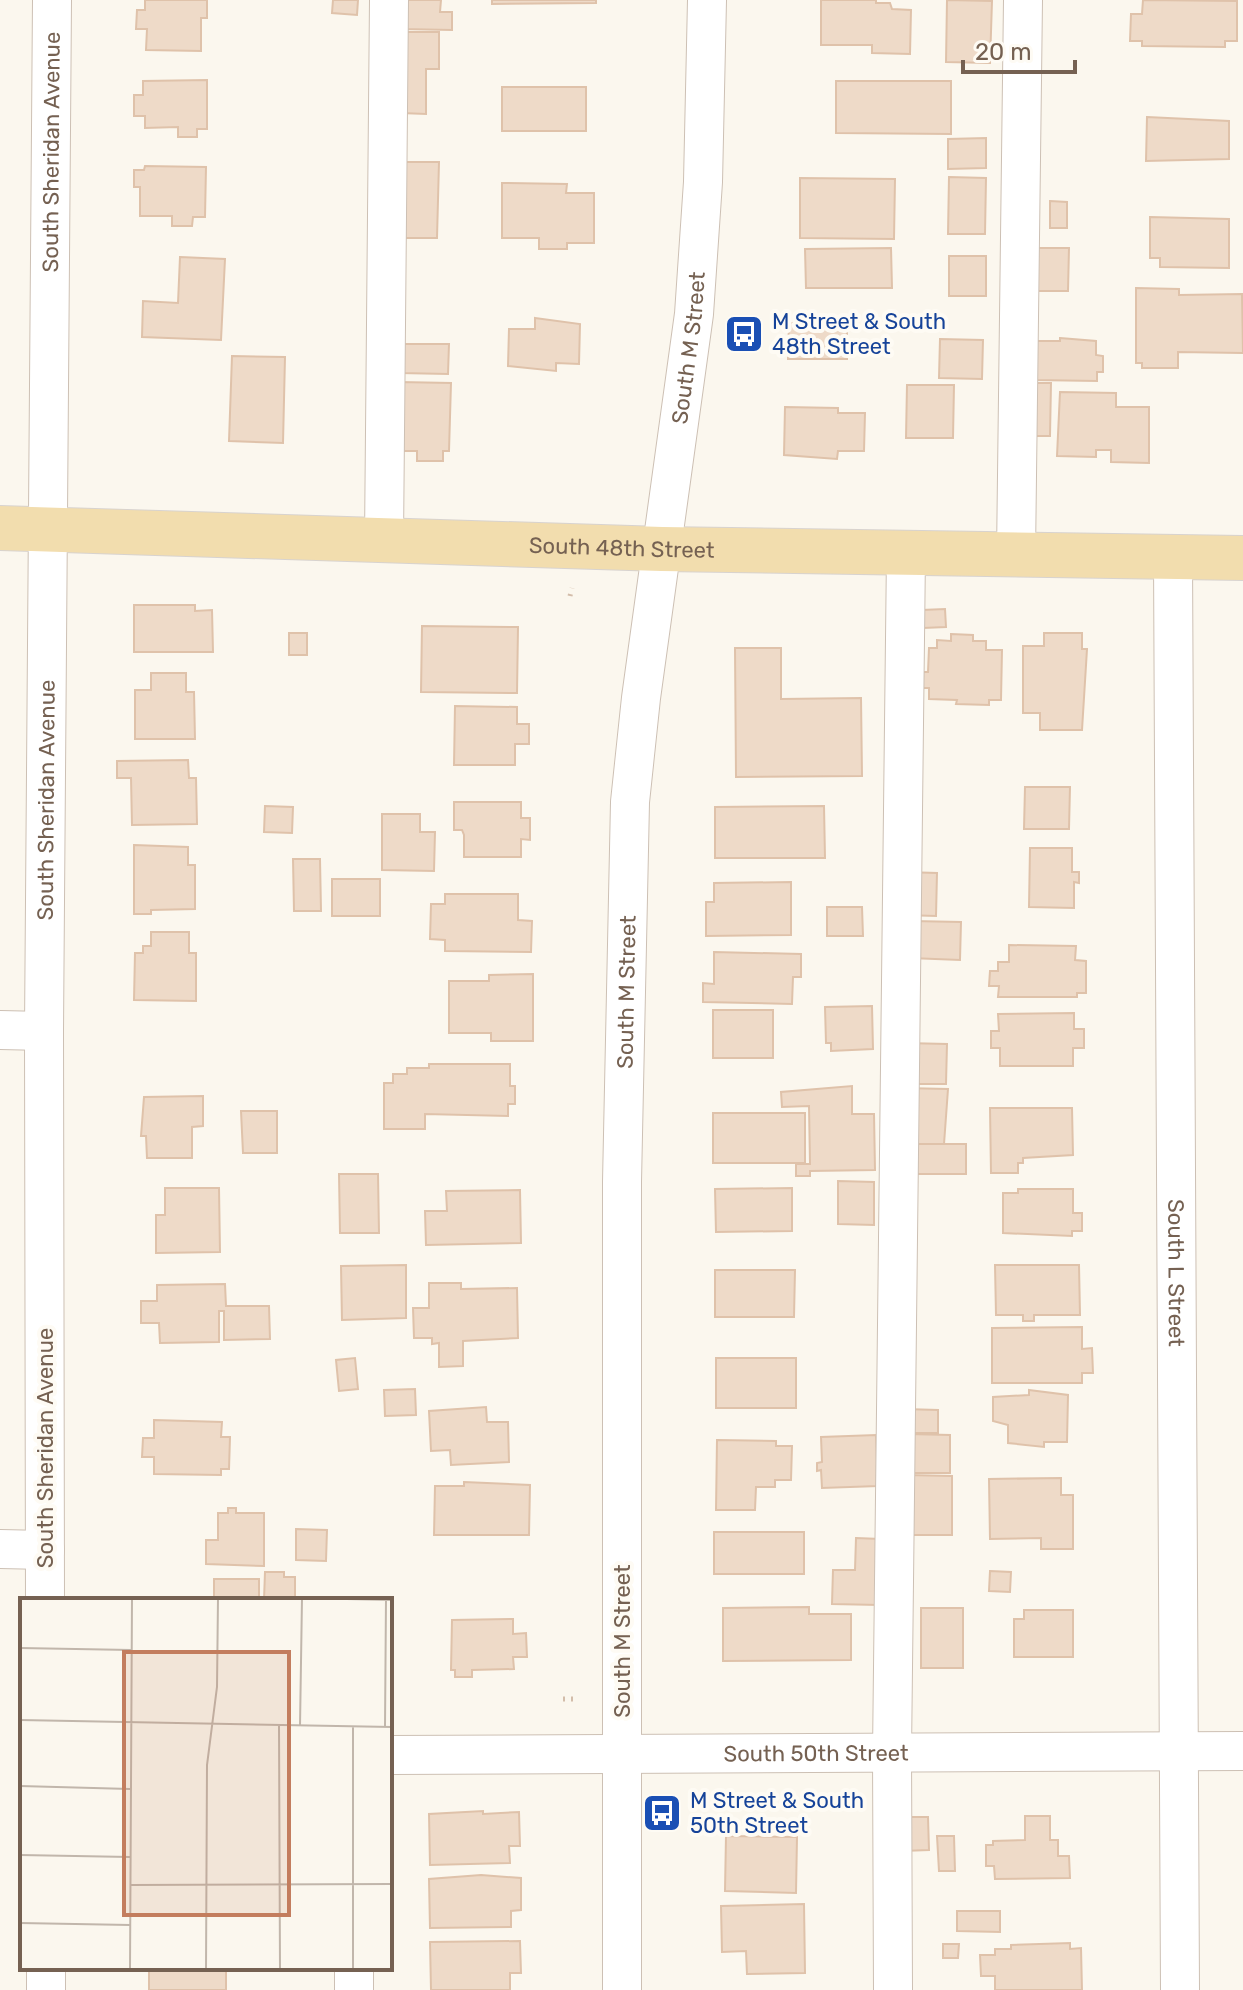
<svg xmlns="http://www.w3.org/2000/svg" width="1243" height="1990" font-family="Rubik,sans-serif">
  <style>
    .building { fill: #eedac8; stroke: #dfc2aa; stroke-width: 2 }
    .lines { fill: none; stroke-linecap: round; stroke-linejoin: round }
    .minor-casing { stroke: #cdc0b4; stroke-width: 40 }
    .major-casing { stroke: #d8d3cf; stroke-width: 46 }
    .path { stroke: #d3bdaa; stroke-width: 5; stroke-dasharray: 2 6; stroke-linecap: butt }
    .minor { stroke: #fff; stroke-width: 38 }
    .major { stroke: #f2ddae; stroke-width: 44 }
    .labels { text-anchor: middle; dominant-baseline: central; stroke-width: 8; stroke-linejoin: round; paint-order: stroke }
    .street-label { font-size: 22px; fill: #756152; stroke: #fefbf4 }
    .transit-label { font-size: 22px; fill: #164399; stroke: #fefbf4; text-anchor: start }
    .inset-road { fill: none; stroke: #c1b6ab; stroke-width: 2 }
    .view { fill: #c37d5e; fill-opacity: 0.15; stroke: #c37d5e; stroke-width: 4 }
    .inset-edge { fill: none; stroke: #756152; stroke-width: 4 }
  </style>
  <rect width="100%" height="100%" fill="#fbf7ee"/>
  <g class="building">
    <path d="M145,0H207V18H201V51L146,50L147,29H136L137,10H145Z"/>
    <path d="M333,0H358L357,15L332,13Z"/>
    <path d="M401,0H441L440,12H452V30L401,29Z"/>
    <path d="M492,0H596V3L492,4Z"/>
    <path d="M821,0H876V3H890L892,9L911,10L910,54L872,53V45H821Z"/>
    <path d="M947,0L992,1L990,63L946,62Z"/>
    <path d="M1143,0L1237,1V41H1225V47L1142,46V41H1130L1131,14H1142Z"/>
    <path d="M402,32H439V69H426V114L401,113Z"/>
    <path d="M207,80V129H197V137H178V127L145,128V116H134V95H143V81Z"/>
    <path d="M836,81H951V134L836,133Z"/>
    <rect x="502" y="87" width="84" height="44"/>
    <path d="M1147,117L1229,121V159L1146,161Z"/>
    <path d="M986,138V168L948,169V139Z"/>
    <path d="M403,162H439L437,238H401Z"/>
    <path d="M145,166L206,167L205,217H193L192,226H172V216H140V187H134V170H144Z"/>
    <path d="M949,177L986,178L985,234H948Z"/>
    <path d="M800,178L895,179L894,239L800,238Z"/>
    <path d="M502,183L567,184L566,193H594V243H567V249H539V238H502Z"/>
    <path d="M1050,201L1067,202V228H1050Z"/>
    <path d="M1150,217L1229,219V268L1160,267V258H1150Z"/>
    <path d="M891,248L892,288H806L805,249Z"/>
    <path d="M1028,248H1069L1068,291H1028Z"/>
    <rect x="949" y="256" width="37" height="40"/>
    <path d="M180,257L225,259L221,340L142,337L143,301L178,303Z"/>
    <path d="M1136,288L1179,289V295L1242,294L1243,353L1178,352V368H1142V363H1136Z"/>
    <path d="M535,318L580,324L579,364L556,363V371L508,366L509,329H535Z"/>
    <path d="M789,323H847V359H788Z"/>
    <path d="M1060,338L1096,341V355L1103,356V372H1097V381L1035,380L1036,341H1060Z"/>
    <path d="M940,339L983,340L982,379L939,378Z"/>
    <path d="M400,344H449L448,374L400,373Z"/>
    <path d="M232,356L285,357L283,443L229,441Z"/>
    <path d="M399,382L451,383L449,451H443V461H417V451H397Z"/>
    <path d="M1029,383H1051L1050,436H1028Z"/>
    <path d="M907,385H954L953,438H906Z"/>
    <path d="M1060,392L1116,393V407H1149V463L1111,462V450H1096V457L1057,456Z"/>
    <path d="M785,407L838,408V413H865L864,451H838L837,459L784,455Z"/>
    <path d="M134,605H195V611L212,610L213,652H134Z"/>
    <path d="M945,609L946,627L923,628L922,610Z"/>
    <path d="M422,626L518,627L517,693L421,692Z"/>
    <rect x="289" y="633" width="18" height="22"/>
    <path d="M1044,633H1082V649H1087L1082,730H1040V713H1023V646H1044Z"/>
    <path d="M951,634L973,635V641H986V650H1002L1001,700H989V705L956,704L957,700L929,699V688H910L911,672H928L929,648H937V640L951,641Z"/>
    <path d="M735,648H781V699L861,698L862,776L736,777Z"/>
    <path d="M151,673H186V692H194L195,739H135V690H151Z"/>
    <path d="M455,706L517,707V724H529V744H515V765H454Z"/>
    <path d="M188,760L189,778H196L197,824L132,825L131,778H117V761Z"/>
    <path d="M1025,787H1070L1069,829H1024Z"/>
    <path d="M454,802H521V818H530V840L521,839V857H464V835L462,830H454Z"/>
    <path d="M265,806L293,807L292,833L264,832Z"/>
    <path d="M824,806L825,858H715V807Z"/>
    <path d="M382,814H420V832H435L434,871L382,870Z"/>
    <path d="M134,845L188,847V865H195V909L151,910V914H134Z"/>
    <path d="M1030,848H1072V872H1079V883L1074,882V908L1029,907Z"/>
    <path d="M293,859H320L321,911H294Z"/>
    <path d="M904,872L937,873L936,916L903,915Z"/>
    <rect x="332" y="879" width="48" height="37"/>
    <path d="M791,882V935L706,936V902H714V883Z"/>
    <path d="M445,894H518V920L532,921L531,952L445,951V940L430,939L431,904H445Z"/>
    <path d="M827,907H862L863,936H827Z"/>
    <path d="M912,921L961,922L960,960L910,958Z"/>
    <path d="M151,932H189V953H196V1001L134,1000L135,953H143V946H151Z"/>
    <path d="M1009,945L1076,946L1075,960L1086,961V993H1077V997H998L999,986H989L990,971H998V962H1009Z"/>
    <path d="M714,952L801,954V977H793L792,1004L703,1002V983L714,984Z"/>
    <path d="M533,974V1041H491V1033H449V981H489V975Z"/>
    <path d="M872,1006L873,1049L831,1051V1043H826L825,1007Z"/>
    <rect x="713" y="1010" width="60" height="48"/>
    <path d="M1074,1013V1029H1084V1048H1073V1066H1000V1048H991V1031H999L998,1014Z"/>
    <path d="M905,1043L947,1044L946,1084H904Z"/>
    <path d="M429,1064H510V1086H515V1104H508V1116L425,1114V1129H384V1083H393V1074H407V1068H429Z"/>
    <path d="M852,1086V1114H874L875,1170L810,1171V1176H796V1164H810L809,1106L782,1107L781,1092Z"/>
    <path d="M902,1088L948,1089L944,1144H908Z"/>
    <path d="M203,1096V1126L192,1127V1158H147L146,1136H141L144,1097Z"/>
    <path d="M990,1108H1072L1073,1155L1023,1158V1163H1018V1173H991Z"/>
    <path d="M241,1111H277V1153H243Z"/>
    <rect x="713" y="1113" width="92" height="50"/>
    <rect x="912" y="1144" width="54" height="30"/>
    <path d="M339,1174H378L379,1233H340Z"/>
    <path d="M838,1181L874,1182V1225L838,1224Z"/>
    <path d="M165,1188H219L220,1252L156,1253V1215H165Z"/>
    <path d="M792,1188V1231L716,1232L715,1189Z"/>
    <path d="M1018,1189H1073V1213H1082V1231H1072V1236L1003,1233V1193H1018Z"/>
    <path d="M520,1190L521,1243L426,1245L425,1211H447L446,1191Z"/>
    <path d="M406,1265V1318L342,1320L341,1266Z"/>
    <path d="M995,1265H1079L1080,1315H1034V1321H1023V1315H996Z"/>
    <path d="M715,1270H795L794,1317H715Z"/>
    <path d="M429,1283H461V1289L517,1288L518,1338L463,1341V1366L439,1367V1343L432,1344V1338H414L413,1308H429Z"/>
    <path d="M225,1284L226,1306H269L270,1339L224,1340V1311H219V1342L160,1343L159,1323H141V1301H157V1285Z"/>
    <path d="M1082,1327V1349L1092,1348L1093,1373H1082V1383H992V1328Z"/>
    <path d="M355,1358L358,1389L339,1391L336,1360Z"/>
    <rect x="716" y="1358" width="80" height="50"/>
    <path d="M415,1389L416,1415L385,1416L384,1390Z"/>
    <path d="M1029,1390L1068,1395L1067,1442H1044V1447L1008,1443V1425L993,1421V1397L1029,1395Z"/>
    <path d="M486,1407L487,1422H508L509,1462L451,1465L450,1450L431,1451L429,1411Z"/>
    <path d="M904,1409L938,1410V1433H903Z"/>
    <path d="M154,1420L222,1422L221,1437H230L229,1469H221V1475L154,1474V1457H142L143,1438H154Z"/>
    <path d="M908,1434L950,1435V1473H908Z"/>
    <path d="M876,1435L878,1486L822,1488L821,1470L817,1471V1463L822,1462L821,1437Z"/>
    <path d="M717,1440L776,1441V1446H792L791,1480H775V1487H756L755,1510H716Z"/>
    <path d="M907,1475L952,1476V1535H906Z"/>
    <path d="M1061,1478V1495H1073V1549H1041V1538L990,1539L989,1479Z"/>
    <path d="M464,1482L530,1485L529,1535H434L435,1486H464Z"/>
    <path d="M228,1508H236V1513H264V1566L206,1564V1540H218V1513H228Z"/>
    <path d="M296,1529L327,1530L326,1561L296,1560Z"/>
    <rect x="714" y="1532" width="90" height="42"/>
    <path d="M856,1538L880,1539L879,1605L832,1604L833,1570H855Z"/>
    <path d="M990,1571L1011,1572L1010,1592L989,1591Z"/>
    <path d="M265,1572H284V1577H295V1599L264,1600Z"/>
    <rect x="214" y="1579" width="45" height="21"/>
    <path d="M809,1607V1614H851V1660L723,1661V1608Z"/>
    <rect x="921" y="1608" width="42" height="60"/>
    <path d="M1024,1610H1073V1657H1014V1619H1024Z"/>
    <path d="M513,1619V1634L526,1633L527,1657H513L514,1669L472,1670V1677H455V1670H451L452,1620Z"/>
    <path d="M483,1811V1814L519,1812L520,1846H509L510,1863L430,1865L429,1814Z"/>
    <path d="M1025,1816H1050V1840H1058V1856H1069L1070,1878L995,1879L994,1866H986V1845H993V1841L1025,1840Z"/>
    <path d="M901,1817H928L929,1850L902,1851Z"/>
    <path d="M726,1836L797,1837L796,1893L725,1891Z"/>
    <path d="M937,1836H954L955,1871H939Z"/>
    <path d="M481,1875L521,1878V1910L511,1911V1927L430,1928L429,1879Z"/>
    <path d="M804,1904L805,1973L747,1974L746,1951L722,1952L721,1906Z"/>
    <path d="M957,1911H1000V1932L957,1931Z"/>
    <path d="M520,1941L521,1973H510V1990H431L430,1942Z"/>
    <path d="M1070,1943V1949L1081,1948L1082,1990H995V1976H981L980,1955H995V1949H1011V1945Z"/>
    <path d="M943,1944H959L958,1958H943Z"/>
    <rect x="149" y="1968" width="77" height="22"/>
  </g>
  <g class="lines">
    <defs>
      <g id="minor">
        <path d="M384,540L389,0"/>
        <path d="M1016,555L1023,0"/>
        <path id="s1" d="M1173,557L1180,1990"/>
        <path d="M0,1030L44,1031"/>
        <path d="M0,1549L45,1550"/>
        <path id="s2" d="M45,1600L44,1031L52,0"/>
        <path id="s3" d="M390,1755L1243,1751"/>
        <path d="M46,1968V1990"/>
        <path d="M354,1990V1968"/>
        <path id="s4" d="M622,1990V1182L630,802L641,698L694,314L703,182L707,0"/>
        <path d="M893,1990L892,1753L906,553"/>
      </g>
      <g id="major">
        <path id="s5" d="M0,528L662,549L1243,558"/>
      </g>
    </defs>
    <use href="#minor" class="minor-casing"/>
    <use href="#major" class="major-casing"/>
    <g class="path">
      <path d="M570,596L572,588"/>
      <path d="M563,1699H574"/>
    </g>
    <use href="#minor" class="minor"/>
    <use href="#major" class="major"/>
  </g>
  <defs>
    <symbol id="bus-square" viewBox="-11 -11 22 22"><rect x="-9" y="-9" width="18" height="18" rx="4" fill="#1a4fb4" stroke="#fefbf4"/><path d="M-5-6H5V4H4V6H2V4H-2V6H-4V4H-5ZM-3.5-4V0h7V-4ZM-3.5 1.2v1.5H-2V1.2ZM2 1.2v1.5H3.5V1.2Z" fill="#fff"/></symbol>
  </defs>
  <g fill-rule="evenodd">
    <use href="#bus-square" x="722" y="312" width="44" height="44"/>
    <use href="#bus-square" x="640" y="1791" width="44" height="44"/>
  </g>
  <g class="labels">
    <g class="street-label">
      <text stroke="none"><textPath href="#s2" startOffset="1448">South Sheridan Avenue</textPath></text>
      <text stroke="none"><textPath href="#s4" startOffset="1646">South M Street</textPath></text>
      <text stroke="none"><textPath href="#s5" startOffset="622">South 48th Street</textPath></text>
      <text stroke="none"><textPath href="#s2" startOffset="800">South Sheridan Avenue</textPath></text>
      <text stroke="none"><textPath href="#s4" startOffset="998">South M Street</textPath></text>
      <text stroke="none"><textPath href="#s1" startOffset="716">South L Street</textPath></text>
      <text transform="translate(45 1448) rotate(-90)">South Sheridan Avenue</text>
      <text transform="translate(622 1641) rotate(-90)">South M Street</text>
      <text stroke="none"><textPath href="#s3" startOffset="426">South 50th Street</textPath></text>
    </g>
    <g class="transit-label">
      <text x="772" y="321">M Street &amp; South<tspan x="772" dy="25">48th Street</tspan></text>
      <text x="690" y="1800">M Street &amp; South<tspan x="690" dy="25">50th Street</tspan></text>
    </g>
  </g>
  <g transform="translate(20 1598)">
    <rect width="372" height="372" fill="#fbf7ee"/>
    <path class="inset-road" d="M281,0L372,2M0,50L111,52M0,122L372,129M259,128L260,372M280,128L282,0M365,129L366,0M0,188L110,191M0,257L110,259M110,287L372,286M0,325L110,327M110,372L112,0M186,372L187,167L197,89L198,0M333,372V129"/>
    <path class="view" d="M104,54H269V317H104Z"/>
    <rect width="372" height="372" class="inset-edge"/>
  </g>
  <path d="M963 60v12h112v-12" fill="none" stroke="#756152" stroke-width="4"/>
  <text x="975" y="60" font-size="24" fill="#756152" stroke="#fefbf4" stroke-width="6" paint-order="stroke">20 m</text>
</svg>
